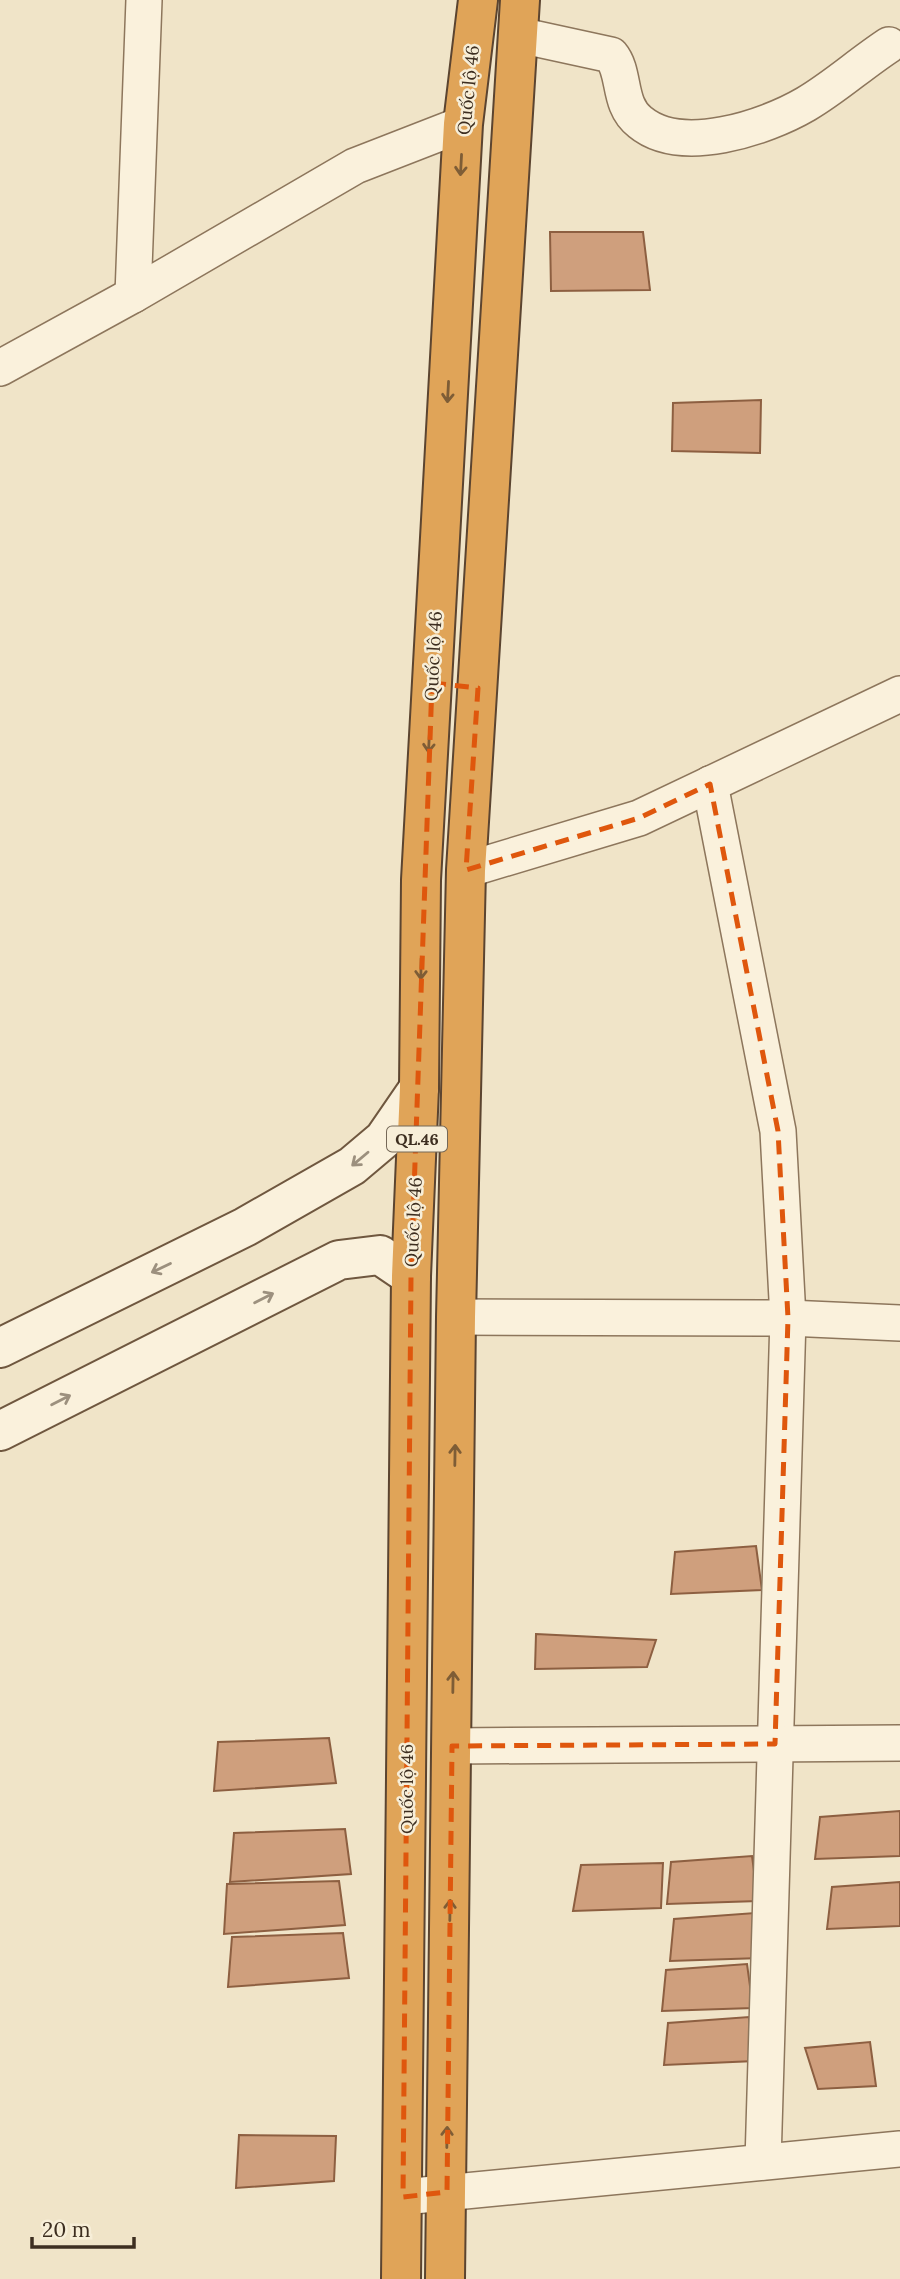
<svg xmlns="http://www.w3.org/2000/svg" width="900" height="2279" font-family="Lora,serif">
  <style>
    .building { fill: #cf9f7d; stroke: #8d5f41; stroke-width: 2 }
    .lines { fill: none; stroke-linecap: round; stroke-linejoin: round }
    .street-casing { stroke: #8d765c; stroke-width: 38 }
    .secondary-casing { stroke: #6f573f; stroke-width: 42 }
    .highway-casing { stroke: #5b4430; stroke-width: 42 }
    .street { stroke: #faf1dc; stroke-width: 35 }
    .secondary { stroke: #faf1dc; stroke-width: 38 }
    .highway { stroke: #e0a458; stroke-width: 38 }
    .oneway { stroke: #7e5d36 }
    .oneway2 { stroke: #9c907e }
    .marked { fill: none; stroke: #df570d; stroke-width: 5; stroke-dasharray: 14 9; stroke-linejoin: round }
    .labels { text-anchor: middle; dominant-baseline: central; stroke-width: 5; stroke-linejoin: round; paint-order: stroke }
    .shield { fill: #f7eed8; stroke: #756857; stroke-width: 2 }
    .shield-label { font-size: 16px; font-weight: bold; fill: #3d2e20 }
    .street-label { font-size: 18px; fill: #3d2e20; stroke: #f7eed8 }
  </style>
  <rect width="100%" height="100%" fill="#f0e4c8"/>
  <g class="building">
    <path d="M550,232H643L650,290L551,291Z"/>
    <path d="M761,400L760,453L672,451L673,403Z"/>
    <path d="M756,1546L762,1590L671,1594L675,1552Z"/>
    <path d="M536,1634L656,1640L647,1667L535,1669Z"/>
    <path d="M329,1738L336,1783L214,1791L218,1742Z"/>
    <path d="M900,1811V1856L815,1859L820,1817Z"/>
    <path d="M345,1829L351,1874L230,1882L234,1833Z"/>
    <path d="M752,1856L758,1901L667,1904L671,1862Z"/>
    <path d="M663,1863L661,1908L573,1911L581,1865Z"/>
    <path d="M339,1881L345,1925L224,1934L227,1884Z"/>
    <path d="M900,1882V1926L827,1929L832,1887Z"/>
    <path d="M755,1913L761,1958L670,1961L674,1919Z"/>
    <path d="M343,1933L349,1978L228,1987L232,1937Z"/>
    <path d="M747,1964L753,2008L662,2011L666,1970Z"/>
    <path d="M749,2017L755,2061L664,2065L668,2023Z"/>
    <path d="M870,2042L876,2086L818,2089L805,2048Z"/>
    <path d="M239,2135L336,2136L334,2181L236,2188Z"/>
  </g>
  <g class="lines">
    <defs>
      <g id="street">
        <path d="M519,35L611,55C626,73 617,104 640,122C681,156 765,128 806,104C835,87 860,64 889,45"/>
        <path d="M133,295L144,0"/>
        <path d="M0,368L133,295L355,166L463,124"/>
        <path d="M710,784L778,1131L788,1318L763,2162"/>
        <path d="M466,870L639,818L900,694"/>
        <path d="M456,1317L788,1318L900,1323"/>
        <path d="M452,1746L900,1743"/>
        <path d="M403,2197L900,2149"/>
      </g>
      <g id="secondary">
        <path d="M0,1348L245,1227L352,1166L384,1139L419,1088"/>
        <path d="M0,1431L339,1260L380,1255L411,1276"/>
      </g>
      <g id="highway">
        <path d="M401,2279L411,1276L419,1088L421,880L463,124L478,0"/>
        <path d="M445,2279L456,1317L466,870L520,0"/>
      </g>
    </defs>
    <use href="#street" class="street-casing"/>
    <use href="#secondary" class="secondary-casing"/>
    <use href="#highway" class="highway-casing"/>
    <use href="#street" class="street"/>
    <use href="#secondary" class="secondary"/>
    <use href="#highway" class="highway"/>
  </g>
  <defs><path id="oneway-shaft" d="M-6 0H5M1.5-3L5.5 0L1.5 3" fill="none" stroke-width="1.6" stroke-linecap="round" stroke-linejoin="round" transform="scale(1.75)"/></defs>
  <g class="oneway">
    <use href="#oneway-shaft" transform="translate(461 165) rotate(93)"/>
    <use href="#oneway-shaft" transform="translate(448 392) rotate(93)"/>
    <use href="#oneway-shaft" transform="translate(429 742) rotate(93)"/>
    <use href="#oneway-shaft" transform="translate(421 969) rotate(91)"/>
    <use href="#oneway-shaft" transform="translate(455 1455) rotate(-89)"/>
    <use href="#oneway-shaft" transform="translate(453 1682) rotate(-89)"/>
    <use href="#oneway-shaft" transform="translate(450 1910) rotate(-89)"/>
    <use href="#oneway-shaft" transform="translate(447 2137) rotate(-89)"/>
  </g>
  <g class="oneway2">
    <use href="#oneway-shaft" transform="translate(360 1159) rotate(140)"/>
    <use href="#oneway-shaft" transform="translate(161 1268) rotate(154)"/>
    <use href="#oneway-shaft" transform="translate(264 1298) rotate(-27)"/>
    <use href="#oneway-shaft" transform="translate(61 1400) rotate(-27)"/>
  </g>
  <path class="marked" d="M432,683L478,688L466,870L639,818L710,784L778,1131L788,1318L775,1744L452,1746L447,2192L403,2197L411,1276Z"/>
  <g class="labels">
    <rect class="shield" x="387" y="1126.5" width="60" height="25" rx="5"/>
    <g class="shield-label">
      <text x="417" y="1139">QL.46</text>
    </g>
    <g class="street-label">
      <text transform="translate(468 90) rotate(-84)">Quốc lộ 46</text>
      <text transform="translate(433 656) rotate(-87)">Quốc lộ 46</text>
      <text transform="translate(413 1222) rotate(-87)">Quốc lộ 46</text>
      <text transform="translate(406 1789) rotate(-90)">Quốc lộ 46</text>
    </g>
  </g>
  <path d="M32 2237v10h102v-10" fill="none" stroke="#3d2e20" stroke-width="3.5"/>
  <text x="42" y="2237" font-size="21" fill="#3d2e20" stroke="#f7eed8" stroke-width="5" paint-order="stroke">20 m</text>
</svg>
